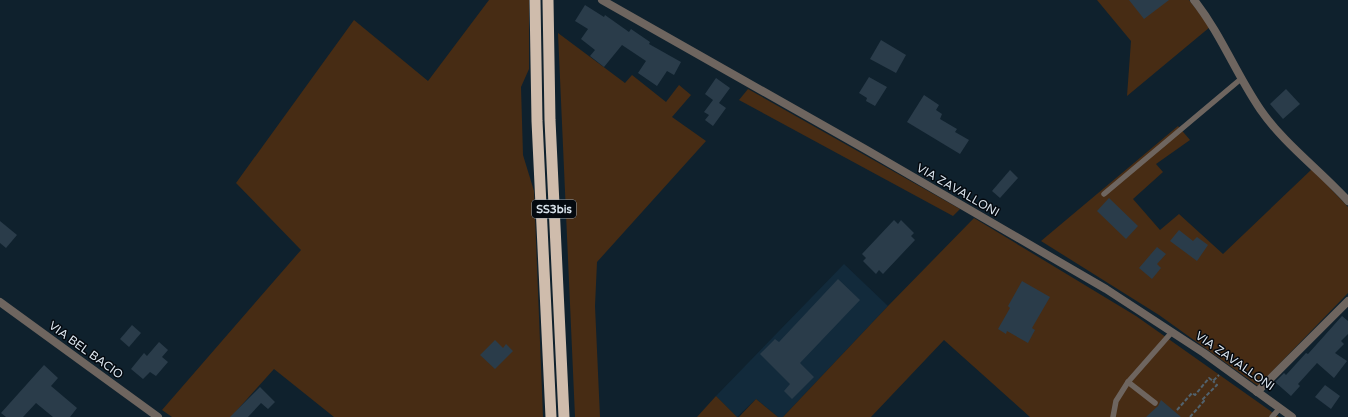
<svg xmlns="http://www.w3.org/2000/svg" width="1348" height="417" font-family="'Varela Round',sans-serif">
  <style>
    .built { fill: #122a3b }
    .green { fill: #472c14 }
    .building { fill: #2a3c4a }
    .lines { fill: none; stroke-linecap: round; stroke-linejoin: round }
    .path { stroke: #52626d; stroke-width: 2; stroke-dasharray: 4 2; stroke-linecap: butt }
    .service { stroke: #6e655f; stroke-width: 5.5 }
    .minor { stroke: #6e655f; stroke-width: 8 }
    .trunk { stroke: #cfbcac; stroke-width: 11 }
    .labels { text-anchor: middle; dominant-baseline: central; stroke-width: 3; stroke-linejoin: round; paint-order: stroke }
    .shield { fill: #04090f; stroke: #99a2aa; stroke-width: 1 }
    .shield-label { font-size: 11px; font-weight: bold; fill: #d9e3ec }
    .street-label { font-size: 12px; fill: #d9e3ec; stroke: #04090f }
  </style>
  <rect width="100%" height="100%" fill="#0f212d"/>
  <path class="built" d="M844,264L888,306L783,417H778L756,399L737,417L716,396Z"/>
  <g class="green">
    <path d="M489,0H529V69L521,87L523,155L534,191L543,417H334L274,369L231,417H172L162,410L301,250L236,183L354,20L428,81Z"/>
    <path d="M1097,0H1189L1210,27L1127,96L1131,41Z"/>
    <path d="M558,33L625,83L632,75L666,102L679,85L691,95L672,117L706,141L597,262L595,306L600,417H575Z"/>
    <path d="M748,89L960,209L953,216L739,100Z"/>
    <path d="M1178,126L1190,140L1156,164L1163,172L1133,199L1160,230L1179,214L1223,254L1312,169L1348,207V293L1258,386L1159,315L1041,241Z"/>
    <path d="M974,218L1136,316L1279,417H1030L944,340L871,417H783L888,306Z"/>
    <path d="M716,396L737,417H697Z"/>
    <path d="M756,399L778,417H739Z"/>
  </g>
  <g class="building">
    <path d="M1129,0H1169L1144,19Z"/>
    <path d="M585,5L604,17L605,15L629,32L631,29L650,42L649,44L681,62L674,75L667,71L657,86L638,73L646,61L622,45L604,67L590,56L595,50L581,39L588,29L575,21Z"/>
    <path d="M881,40L906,55L896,73L870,59Z"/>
    <path d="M869,77L887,87L875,106L866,101L867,98L859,93Z"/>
    <path d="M716,78L730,88L719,103L726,108L713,126L705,120L709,115L704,112L713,100L705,94Z"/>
    <path d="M1286,89L1300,104L1283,119L1270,104Z"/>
    <path d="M924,95L939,105L936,110L942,114L940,119L957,129L955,132L969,140L960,154L907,122Z"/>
    <path d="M1010,170L1018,178L1000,198L992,191Z"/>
    <path d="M1109,198L1138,226L1126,239L1097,211Z"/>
    <path d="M894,220L898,224L901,220L914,233L911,236L915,240L883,274L879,270L876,274L863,261L866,258L862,254Z"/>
    <path d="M0,221L17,235L6,248L0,243Z"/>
    <path d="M1179,230L1193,241L1197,237L1208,245L1197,261L1170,241Z"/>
    <path d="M1157,247L1166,254L1157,264L1161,268L1152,279L1139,268Z"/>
    <path d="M838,279L860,300L800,363L814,377L792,399L784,391L790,384L760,354L775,339L779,342Z"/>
    <path d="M1022,281L1050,297L1032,328L1035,330L1028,343L1007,331L1006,334L998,329L1010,308L1008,306Z"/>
    <path d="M1342,316L1348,321V334L1341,341L1344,344L1335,353L1347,361L1334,378L1317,363L1298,384L1300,386L1291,396L1275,382L1284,373L1286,375L1306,353L1308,354Z"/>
    <path d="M132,325L141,333L129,347L120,339Z"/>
    <path d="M495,340L503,348L506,344L513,351L495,369L480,355Z"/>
    <path d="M159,342L168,350L162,357L168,362L156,376L150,372L143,379L131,369L144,353L147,356Z"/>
    <path d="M44,365L58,378L51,386L77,408L70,417H53L36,403L23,417H6L1,413Z"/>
    <path d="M1325,385L1340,396L1331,409L1315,397Z"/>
    <path d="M260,387L275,402L268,409L261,403L248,417H230Z"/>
    <path d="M1161,400L1181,417H1146L1158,406Z"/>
  </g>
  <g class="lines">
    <g class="path">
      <path d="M1177,410L1192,393L1195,395L1209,378L1213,381L1219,375"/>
      <path d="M1190,417L1204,401L1202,400L1217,385L1213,381"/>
    </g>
    <g class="service">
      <path d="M1104,194L1242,78"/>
      <path d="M1155,403L1128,382L1172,332"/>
      <path d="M1113,417L1116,401L1128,382"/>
      <path d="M1272,417L1280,408"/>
    </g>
    <g class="minor">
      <path d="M602,0L865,149L1106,289L1204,353L1292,417"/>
      <path d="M1194,0C1221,34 1236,74 1260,109C1284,144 1320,170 1348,201"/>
      <path d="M0,302L158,417"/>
      <path d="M1257,392L1348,301"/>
    </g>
    <g class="trunk">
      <path d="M535,0L537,121L551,417"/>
      <path d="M548,0L550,120L564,417"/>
    </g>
  </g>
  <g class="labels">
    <rect class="shield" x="532" y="200" width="44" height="18" rx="3"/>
    <g class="shield-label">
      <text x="554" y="209">SS3bis</text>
    </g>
    <g class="street-label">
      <text transform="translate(958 190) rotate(30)">VIA ZAVALLONI</text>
      <text transform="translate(86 350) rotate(36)">VIA BEL BACIO</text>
      <text transform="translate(1235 361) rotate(35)">VIA ZAVALLONI</text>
    </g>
  </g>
</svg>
